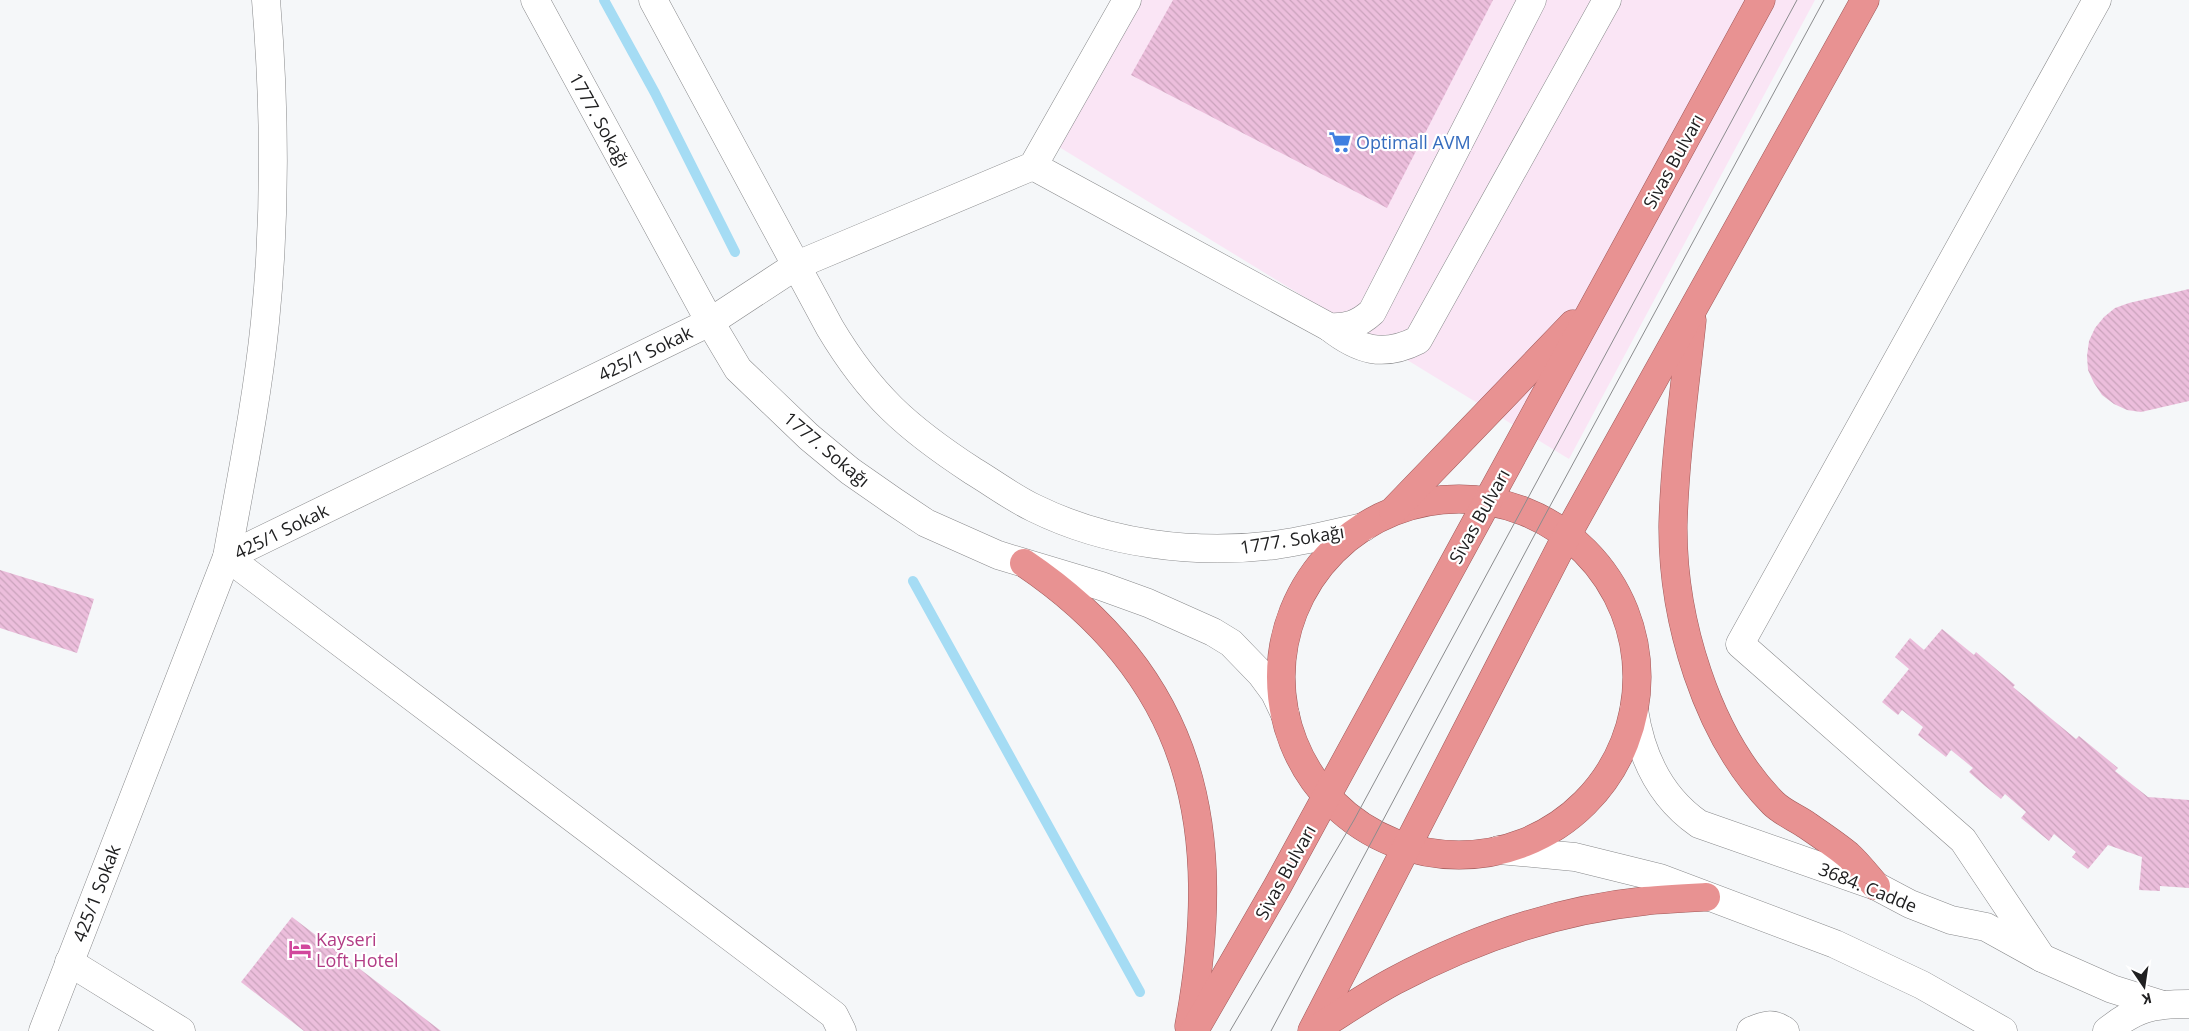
<svg xmlns="http://www.w3.org/2000/svg" width="2189" height="1031" font-family="'Open Sans',sans-serif">
  <style>
    .commercial { fill: #fae5f5 }
    .lines { fill: none; stroke-linecap: round; stroke-linejoin: round }
    .stream { stroke: #a5dcf4; stroke-width: 10 }
    .building { fill: url(#building-back-hatch) }
    .minor-casing { stroke: #88898b; stroke-width: 29 }
    .tertiary-casing { stroke: #88898b; stroke-width: 29 }
    .trunk-casing { stroke: #9f5959; stroke-width: 29 }
    .minor { stroke: #fff; stroke-width: 28 }
    .tertiary { stroke: #fff; stroke-width: 28 }
    .trunk { stroke: #e89292; stroke-width: 28 }
    .tram { stroke: #8b8c8e; stroke-width: 1 }
    .labels { text-anchor: middle; dominant-baseline: central; stroke-width: 4.5; stroke-linejoin: round; paint-order: stroke }
    .street-label { font-size: 18px; fill: #202021; stroke: #fff }
    .shop-label { font-size: 18px; fill: #366cbe; stroke: #fff; text-anchor: start }
    .hotel-label { font-size: 18px; fill: #b23c85; stroke: #fff; text-anchor: start }
  </style>
  <defs>
    <pattern id="building-back-hatch" width="6" height="6" patternUnits="userSpaceOnUse" patternTransform="scale(1.25)"><rect width="6" height="6" fill="#ecbedc"/><path d="M-1 5l2 2M0 0l6 6M5-1l2 2" fill="none" stroke="#caa3bc"/></pattern>
  </defs>
  <rect width="100%" height="100%" fill="#f5f7f9"/>
  <path class="commercial" d="M1125,0H1815L1569,459L1046,139Z"/>
  <g class="lines">
    <g class="stream">
      <path d="M604,0L655,93L735,252"/>
      <path d="M913,581L1140,992"/>
    </g>
  </g>
  <g class="building">
    <path d="M1173,0H1493L1387,208L1131,75Z"/>
    <path d="M2189,289V401L2141,412L2127,410L2114,404L2102,395L2094,383L2088,370L2087,356L2089,341L2095,328L2104,317L2115,308L2129,303Z"/>
    <path d="M0,570L94,599L77,653L0,628Z"/>
    <path d="M1942,629L1974,655L1976,652L2015,685L2013,687L2076,739L2079,736L2118,768L2115,771L2148,797L2189,800V888L2160,886V891L2139,890L2142,857L2108,845L2088,869L2072,857L2076,852L2054,834L2049,841L2021,818L2026,812L2005,794L2001,799L1985,786L1969,772L1973,768L1951,750L1946,757L1918,735L1923,727L1902,710L1898,715L1882,702L1909,669L1895,657L1910,638L1924,650Z"/>
    <path d="M292,917L441,1031H304L241,982Z"/>
  </g>
  <g class="lines">
    <defs>
      <g id="minor">
        <path d="M266,0C275,108 276,214 265,322C257,401 241,479 227,557L834,1015L842,1031"/>
        <path d="M1033,166L1329,327C1347,328 1359,324 1372,312L1532,0"/>
        <path d="M1329,327C1358,350 1383,358 1418,340L1607,0"/>
        <path d="M2042,958L1963,840L1740,644L2097,0"/>
        <path d="M69,962L181,1031"/>
        <path d="M43,1031L227,557L710,322L797,265L1033,166L1127,0"/>
        <path d="M1751,1031C1764,1025 1773,1022 1785,1031"/>
      </g>
      <g id="tertiary">
        <path d="M535,0L710,322L738,369L809,437L850,471L893,501L926,523L998,555L1101,586L1148,603L1213,632L1231,643L1261,674L1275,693L1285,714"/>
        <path d="M653,0L830,328C870,395 907,428 973,471C993,483 1013,498 1034,508C1107,544 1194,555 1275,545C1305,541 1335,533 1364,527"/>
        <path d="M1634,710C1641,756 1660,797 1699,824L1876,886L1910,904L1951,920L1986,927L2042,958L2112,989L2160,1004"/>
        <path d="M1499,850L1575,857L1660,878L1835,944L1922,985L2003,1031"/>
        <path d="M2107,1031C2136,1008 2151,1004 2189,1004"/>
      </g>
      <g id="trunk">
        <path d="M1692,320C1685,387 1675,456 1673,524C1672,618 1706,735 1773,803C1783,813 1797,818 1808,826C1821,835 1836,845 1848,855C1858,864 1867,876 1876,886"/>
        <circle cx="1459" cy="677" r="178"/>
        <path d="M1393,511L1573,324"/>
        <path d="M1024,563C1196,679 1225,831 1189,1026"/>
        <path d="M1194,1031L1277,887L1761,0"/>
        <path d="M1312,1031L1567,535L1865,0"/>
        <path d="M1313,1031C1340,1014 1366,996 1394,981C1471,940 1557,910 1645,901C1665,899 1686,898 1706,897"/>
      </g>
    </defs>
    <use href="#minor" class="minor-casing"/>
    <use href="#tertiary" class="tertiary-casing"/>
    <use href="#trunk" class="trunk-casing"/>
    <use href="#minor" class="minor"/>
    <use href="#tertiary" class="tertiary"/>
    <use href="#trunk" class="trunk"/>
    <g class="tram">
      <path d="M1230,1031L1354,820L1797,0"/>
      <path d="M1271,1031L1543,519L1824,0"/>
    </g>
  </g>
  <defs>
    <symbol id="supermarket-bare" viewBox="-9 -9 18 18"><path d="M-6-5.5h2.5l.6 2H6L4.5 2H-2.5L-4.4-4H-6ZM-1.5 3.2a1.3 1.3 0 1 0 .1 0ZM3 3.2a1.3 1.3 0 1 0 .1 0Z" fill="#3f7fe0" stroke="#fff" stroke-width="2.5" paint-order="stroke"/></symbol>
    <symbol id="hotel-bare" viewBox="-9 -9 18 18"><path d="M-6-4.5h1.5V1H6V5H4.5V3h-9V5H-6ZM-4 0a1.8 1.8 0 1 1 3.6 0ZM.5 0V-2.5h3Q6-2.5 6 0Z" fill="#d1479c" stroke="#fff" stroke-width="2.5" paint-order="stroke"/></symbol>
  </defs>
  <g fill-rule="evenodd">
    <use href="#supermarket-bare" x="1324" y="126" width="32" height="32"/>
    <use href="#hotel-bare" x="284" y="933" width="32" height="32"/>
  </g>
  <g class="labels">
    <g class="street-label">
      <text transform="translate(600 120) rotate(61)">1777. Sokağı</text>
      <text transform="translate(1673 161) rotate(-61)">Sivas Bulvarı</text>
      <text transform="translate(645 353) rotate(-26)">425/1 Sokak</text>
      <text transform="translate(827 449) rotate(40)">1777. Sokağı</text>
      <text transform="translate(1479 516) rotate(-61)">Sivas Bulvarı</text>
      <text transform="translate(281 531) rotate(-26)">425/1 Sokak</text>
      <text transform="translate(1292 539) rotate(-9)">1777. Sokağı</text>
      <text transform="translate(1285 872) rotate(-61)">Sivas Bulvarı</text>
      <text transform="translate(1868 887) rotate(22)">3684. Cadde</text>
      <text transform="translate(96 893) rotate(-69)">425/1 Sokak</text>
    </g>
    <g class="shop-label">
      <text x="1356" y="142">Optimall AVM</text>
    </g>
    <g class="hotel-label">
      <text x="316" y="939">Kayseri<tspan x="316" dy="21">Loft Hotel</tspan></text>
    </g>
  </g>
  <g transform="translate(2144 986) rotate(167)" stroke="#ffffff" stroke-width="4" paint-order="stroke">
  <path d="M0-4L9 19L0 12L-9 19Z" fill="#202021"/>
  <text y="-8" font-size="14" font-weight="bold" text-anchor="middle" fill="#202021">K</text>
  </g>
</svg>
